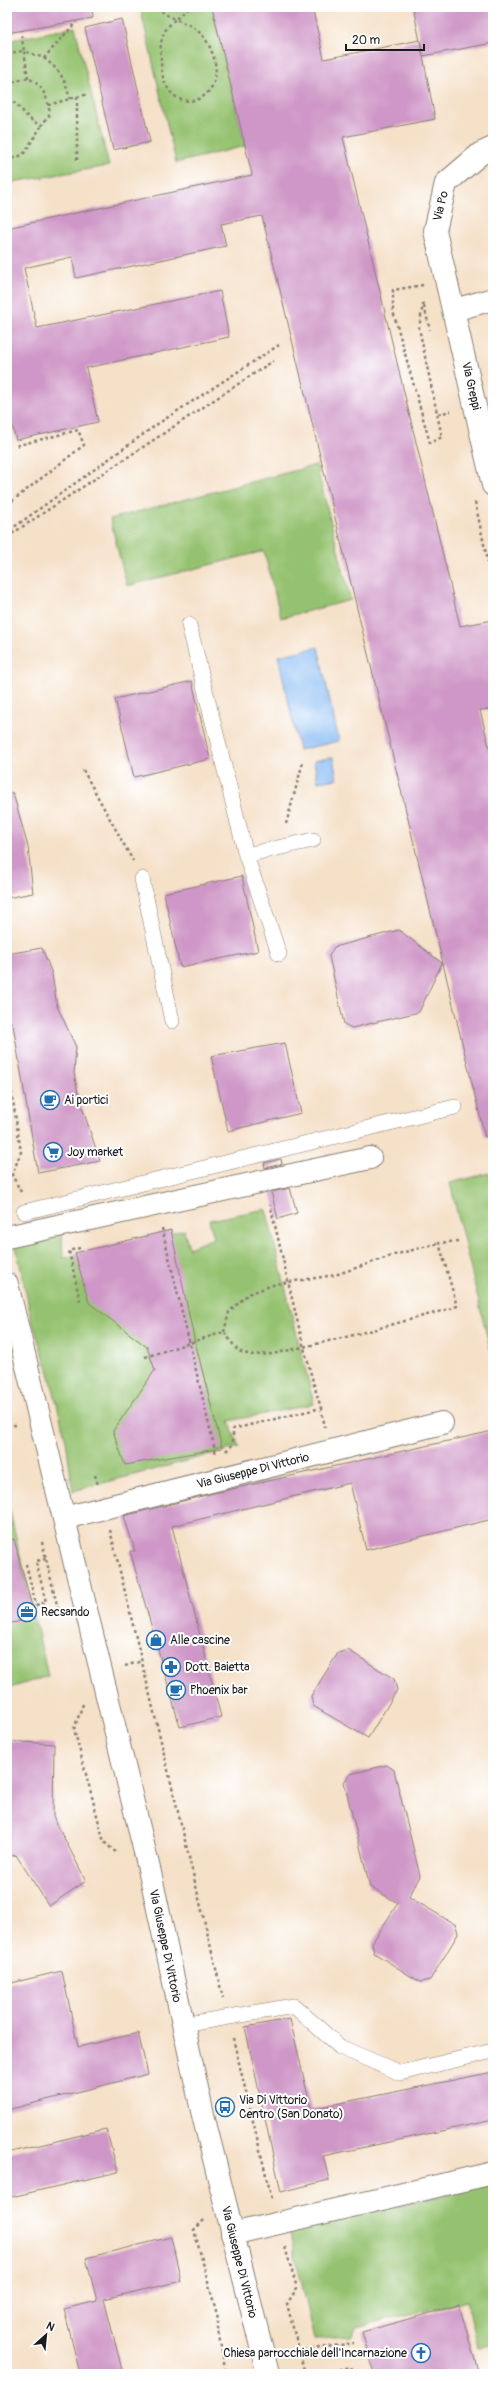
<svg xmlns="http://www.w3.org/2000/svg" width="500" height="2381" font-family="Pangolin,sans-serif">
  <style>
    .green { fill: #95c270; stroke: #586f46 }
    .water { fill: #86baf4; stroke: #516b88 }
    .building { fill: #cf97c7 }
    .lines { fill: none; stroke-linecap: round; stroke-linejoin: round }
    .lane-casing { stroke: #887e72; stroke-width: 16 }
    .street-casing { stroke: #887e72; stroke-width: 24 }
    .path { stroke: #887e72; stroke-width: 2.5; stroke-dasharray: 3 3; stroke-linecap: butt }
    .lane { stroke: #fff; stroke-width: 15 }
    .street { stroke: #fff; stroke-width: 22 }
    .labels { text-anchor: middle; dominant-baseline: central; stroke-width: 4; stroke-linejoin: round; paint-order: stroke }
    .street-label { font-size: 12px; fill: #1c1c1c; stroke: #fff }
    .poi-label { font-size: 12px; fill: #1c1c1c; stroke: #fff; text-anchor: start }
  </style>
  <rect width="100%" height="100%" fill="#fff"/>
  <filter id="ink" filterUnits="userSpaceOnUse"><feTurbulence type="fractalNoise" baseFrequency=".025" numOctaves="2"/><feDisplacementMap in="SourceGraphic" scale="8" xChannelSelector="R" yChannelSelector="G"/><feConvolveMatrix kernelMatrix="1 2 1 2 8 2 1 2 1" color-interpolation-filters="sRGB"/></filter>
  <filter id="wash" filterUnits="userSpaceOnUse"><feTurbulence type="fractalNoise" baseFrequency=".012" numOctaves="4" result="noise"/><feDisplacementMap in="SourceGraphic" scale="16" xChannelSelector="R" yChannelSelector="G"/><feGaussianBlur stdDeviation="0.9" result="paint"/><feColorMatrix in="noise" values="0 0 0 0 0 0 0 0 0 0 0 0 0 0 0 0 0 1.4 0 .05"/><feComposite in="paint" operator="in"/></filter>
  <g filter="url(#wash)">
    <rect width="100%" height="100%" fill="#f5e0c8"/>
    <g class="green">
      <path d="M140,7H212L245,146L176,163Z"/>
      <path d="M75,27L109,166L7,183V41Z"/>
      <path d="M316,465L351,600L281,618L264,551L127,586L110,519Z"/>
      <path d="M489,1173L493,1190V1361L450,1183Z"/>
      <path d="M266,1209L314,1404L229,1421L239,1447L73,1491L66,1441L50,1376L32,1321L16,1247L62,1232L63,1258L184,1230L189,1248L214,1238L209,1220Z"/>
      <path d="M7,1499L48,1676L7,1689Z"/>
      <path d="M493,2184V2345L478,2347L467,2301L356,2327L352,2337L315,2339L289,2230Z"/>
    </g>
    <g class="water">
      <path d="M318,647L339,741L299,750L278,656Z"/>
      <path d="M333,757L337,779L318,782L314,761Z"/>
    </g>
    <g id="blocks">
      <g class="building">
        <path d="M7,7H92L93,18L7,33Z"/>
        <path d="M212,7H312L324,59L420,40L435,119L343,137L460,626L493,620V709L480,710L493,763V1136L485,1137L262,216L221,224L226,246L76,278L72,257L24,268L37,328L220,291L229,337L86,368L98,422L16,440L7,404V228L252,175Z"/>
        <path d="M413,7H493V43L423,56Z"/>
        <path d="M122,19L150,142L113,150L85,28Z"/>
        <path d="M192,681L210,759L134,777L115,699Z"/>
        <path d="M7,793H13L28,847L33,893L7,898Z"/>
        <path d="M242,876L258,951L180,967L164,893Z"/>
        <path d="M399,930L442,963L419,1012L352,1028L344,1024L329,956L334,947Z"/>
        <path d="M42,948L52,974L57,1006L76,1047L74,1073L79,1098L100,1161L38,1173L13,1025L7,1017V954Z"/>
        <path d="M285,1043L301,1113L228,1131L211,1056Z"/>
        <path d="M281,1159L282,1164L265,1168L264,1163Z"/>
        <path d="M290,1188L297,1213L278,1219L271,1192Z"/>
        <path d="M171,1230L194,1338L222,1448L125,1465L113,1431L155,1370L147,1347L89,1303L75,1253Z"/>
        <path d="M493,1431V1519L366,1550L350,1483L172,1526L221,1717L180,1727L130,1551H135L124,1516L214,1493Z"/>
        <path d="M14,1539L35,1618L7,1624V1540Z"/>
        <path d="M348,1650L394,1679L397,1690L368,1738L313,1706L311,1696L338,1653Z"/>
        <path d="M8,1741L54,1744L53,1816L86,1881L49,1906L16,1855L7,1857Z"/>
        <path d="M387,1765L394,1770L420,1876L409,1897L456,1925L458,1934L430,1980L420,1982L374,1953L372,1943L398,1903L370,1887L344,1782L350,1774Z"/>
        <path d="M62,1971L78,2047L138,2033L148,2074L7,2110V1984Z"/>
        <path d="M290,2019L311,2109L493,2072V2120L323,2156L329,2180L281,2192L245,2027Z"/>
        <path d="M106,2129L118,2172L7,2198V2153Z"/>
        <path d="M171,2237L181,2281L104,2299L123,2374H80L64,2309L97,2301L86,2258Z"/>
        <path d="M459,2305L479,2374H374L362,2332Z"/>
      </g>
    </g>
  </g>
  <g filter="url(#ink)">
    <use href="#blocks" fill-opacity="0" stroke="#887e72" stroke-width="1"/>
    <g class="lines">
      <defs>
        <g id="lane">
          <path d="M189,625L246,855L279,954"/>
          <path d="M246,855L313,840"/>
          <path d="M142,879L172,1021"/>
          <path d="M24,1212L455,1107"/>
          <path d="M182,2025L294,2006L340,2047L400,2073L493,2051"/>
        </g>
        <g id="street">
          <path d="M493,148L480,154L446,183L435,231L493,485"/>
          <path d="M454,310L493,299"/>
          <path d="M7,1237L370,1158"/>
          <path d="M7,1284L151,1877L202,2111L268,2374"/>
          <path d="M64,1518L442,1423"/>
          <path d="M232,2234L493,2173"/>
        </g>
      </defs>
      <use href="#lane" class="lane-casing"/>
      <use href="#street" class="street-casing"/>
      <g class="path">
        <path d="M157,7C165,19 194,21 206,40C243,102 162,129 161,61C160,50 160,37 167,28C172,21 182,14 188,7"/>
        <path d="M7,53L24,51L21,33"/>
        <path d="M44,58C61,72 64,77 70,99"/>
        <path d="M28,78L24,51L44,58L76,22"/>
        <path d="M7,83L28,78C44,86 47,97 50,114L42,125C25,121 23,105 7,99"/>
        <path d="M77,97L88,94"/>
        <path d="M48,105L77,97V160"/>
        <path d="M7,160L23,155L42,125"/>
        <path d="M423,285L393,290V311L430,443L442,437L419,328L423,304L426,301"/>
        <path d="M424,306L430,330"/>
        <path d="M438,414L451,411"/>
        <path d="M475,502L493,587"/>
        <path d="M7,505L84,445L78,430L15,446"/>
        <path d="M7,518L11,535"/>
        <path d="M10,530L159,423L279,345"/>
        <path d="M7,537L273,361"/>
        <path d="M83,770L133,861"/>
        <path d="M286,824L303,762"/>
        <path d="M7,1062L21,1152L12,1175L21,1192"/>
        <path d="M162,1228L216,1454"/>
        <path d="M80,1248L69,1251L80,1301"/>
        <path d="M224,1332L229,1312L248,1294L276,1284L335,1275L394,1255L439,1243"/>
        <path d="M145,1357L224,1332L238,1351L251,1355L273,1354L350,1336L449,1309L457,1306L439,1243L458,1241"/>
        <path d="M321,1408L325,1427"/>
        <path d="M7,1426L16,1425"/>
        <path d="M226,1451L233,1444V1429L321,1408C300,1341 287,1273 270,1205"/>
        <path d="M95,1475L98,1485"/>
        <path d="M110,1530L223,1998"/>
        <path d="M42,1542L59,1613"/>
        <path d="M26,1564L36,1605L46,1602L36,1561L46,1559"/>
        <path d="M125,1666L142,1661"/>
        <path d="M83,1704L74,1729L104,1842L118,1854"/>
        <path d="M233,2038L272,2200"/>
        <path d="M204,2220L194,2230L218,2318V2330L226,2374"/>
        <path d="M285,2247L297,2288L287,2304L305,2374"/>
        <path d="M299,2351L354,2343"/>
        <path d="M316,2374L351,2367L354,2374"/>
      </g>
      <use href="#lane" class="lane"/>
      <use href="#street" class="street"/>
    </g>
  </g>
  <defs>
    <symbol id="cafe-ring" viewBox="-11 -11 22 22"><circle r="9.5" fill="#fff" stroke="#1f6fb2" stroke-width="1.5"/><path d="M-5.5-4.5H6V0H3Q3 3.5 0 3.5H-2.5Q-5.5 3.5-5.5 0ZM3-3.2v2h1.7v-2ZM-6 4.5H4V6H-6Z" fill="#1f6fb2"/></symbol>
    <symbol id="supermarket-ring" viewBox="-11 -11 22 22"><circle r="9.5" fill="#fff" stroke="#1f6fb2" stroke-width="1.5"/><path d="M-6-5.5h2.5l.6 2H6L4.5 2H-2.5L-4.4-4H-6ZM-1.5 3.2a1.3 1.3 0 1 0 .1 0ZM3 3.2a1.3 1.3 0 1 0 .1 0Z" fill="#1f6fb2"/></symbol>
    <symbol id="office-ring" viewBox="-11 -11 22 22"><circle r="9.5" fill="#fff" stroke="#1f6fb2" stroke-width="1.5"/><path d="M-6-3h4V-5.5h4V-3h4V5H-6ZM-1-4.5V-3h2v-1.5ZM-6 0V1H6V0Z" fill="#1f6fb2"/></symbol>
    <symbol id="shop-ring" viewBox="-11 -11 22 22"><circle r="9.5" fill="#fff" stroke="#1f6fb2" stroke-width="1.5"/><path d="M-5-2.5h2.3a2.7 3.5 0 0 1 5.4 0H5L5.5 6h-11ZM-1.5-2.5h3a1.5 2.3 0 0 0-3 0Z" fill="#1f6fb2"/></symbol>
    <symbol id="pharmacy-ring" viewBox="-11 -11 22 22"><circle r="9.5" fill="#fff" stroke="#1f6fb2" stroke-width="1.5"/><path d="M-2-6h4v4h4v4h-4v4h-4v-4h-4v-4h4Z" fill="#1f6fb2"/></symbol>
    <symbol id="bus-ring" viewBox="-11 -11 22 22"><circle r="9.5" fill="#fff" stroke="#1f6fb2" stroke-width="1.5"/><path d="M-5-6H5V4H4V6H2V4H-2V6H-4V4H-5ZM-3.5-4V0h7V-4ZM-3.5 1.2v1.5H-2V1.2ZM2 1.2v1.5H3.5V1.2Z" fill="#1f6fb2"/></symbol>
    <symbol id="church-ring" viewBox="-11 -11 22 22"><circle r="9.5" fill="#fff" stroke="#1f6fb2" stroke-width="1.5"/><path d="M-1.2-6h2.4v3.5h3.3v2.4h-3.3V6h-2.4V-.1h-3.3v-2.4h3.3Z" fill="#1f6fb2"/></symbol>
  </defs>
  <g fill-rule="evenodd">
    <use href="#cafe-ring" x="39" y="1089" width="22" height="22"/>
    <use href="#supermarket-ring" x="42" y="1141" width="22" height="22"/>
    <use href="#office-ring" x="16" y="1601" width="22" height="22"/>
    <use href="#shop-ring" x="145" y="1629" width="22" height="22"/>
    <use href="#pharmacy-ring" x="160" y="1656" width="22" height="22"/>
    <use href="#cafe-ring" x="165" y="1679" width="22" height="22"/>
    <use href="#bus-ring" x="214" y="2096" width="22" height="22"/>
    <use href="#church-ring" x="410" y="2342" width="22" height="22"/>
  </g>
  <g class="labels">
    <g class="street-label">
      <text transform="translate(441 206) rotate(-76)">Via Po</text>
      <text transform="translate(471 386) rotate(77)">Via Greppi</text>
      <text transform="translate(253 1471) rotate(-14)">Via Giuseppe Di Vittorio</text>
      <text transform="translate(165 1946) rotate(78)">Via Giuseppe Di Vittorio</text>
      <text transform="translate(239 2262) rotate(76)">Via Giuseppe Di Vittorio</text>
    </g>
    <g class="poi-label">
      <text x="64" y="1100">Ai portici</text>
      <text x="67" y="1152">Joy market</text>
      <text x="41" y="1612">Recsando</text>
      <text x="170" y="1640">Alle cascine</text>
      <text x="185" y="1667">Dott. Baietta</text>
      <text x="190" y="1690">Phoenix bar</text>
      <text x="239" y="2100">Via Di Vittorio<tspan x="239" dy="14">Centro (San Donato)</tspan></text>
      <text x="407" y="2353" text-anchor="end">Chiesa parrocchiale dell'Incarnazione</text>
    </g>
  </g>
  <rect width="500" height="2381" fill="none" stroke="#fff" stroke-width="24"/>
  <g transform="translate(46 2335) rotate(27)" stroke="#ffffff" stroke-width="3" paint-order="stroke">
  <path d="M0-3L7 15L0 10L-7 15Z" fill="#1c1c1c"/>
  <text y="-6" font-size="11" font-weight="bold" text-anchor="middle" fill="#1c1c1c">N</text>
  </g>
  <path d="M346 44v6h78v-6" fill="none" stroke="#1c1c1c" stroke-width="2"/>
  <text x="352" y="44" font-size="12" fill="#1c1c1c" stroke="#ffffff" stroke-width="3" paint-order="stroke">20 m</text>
</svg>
